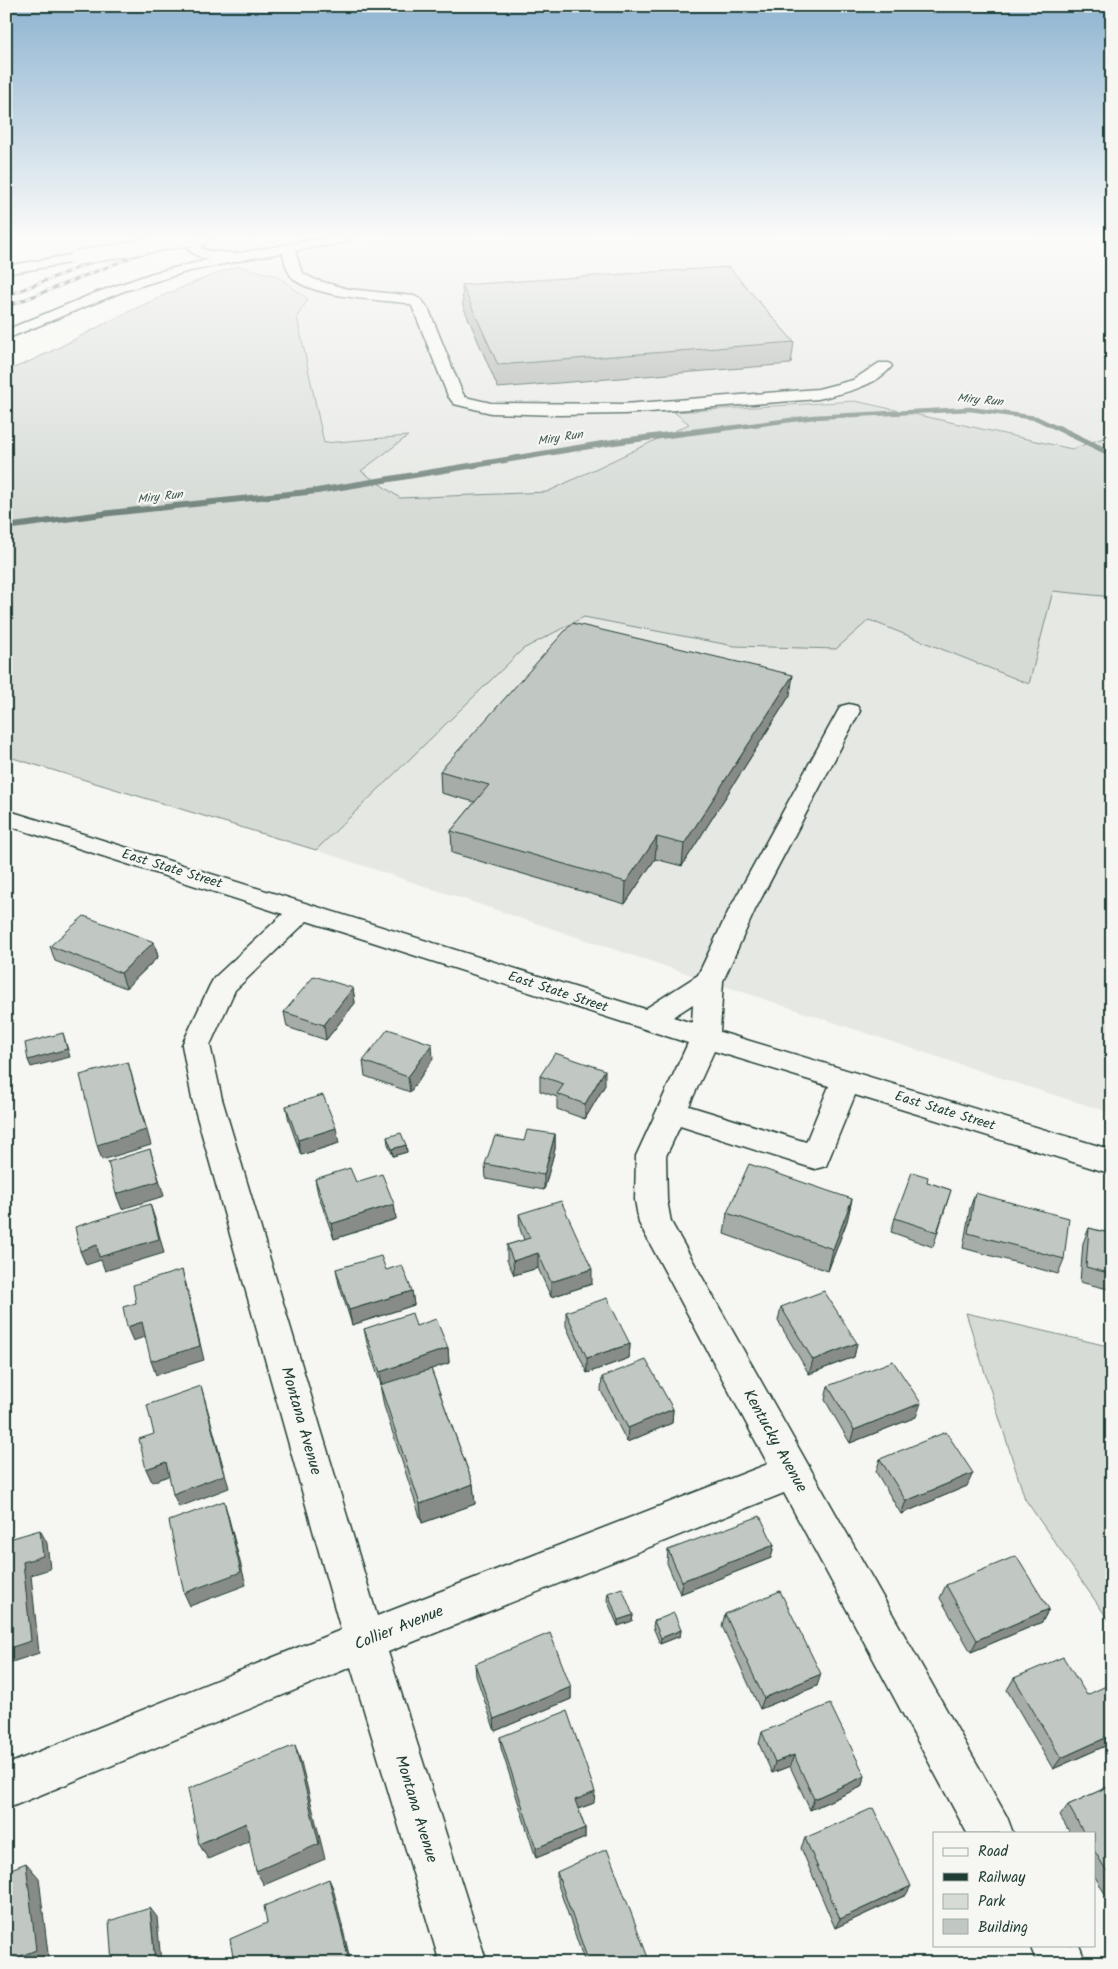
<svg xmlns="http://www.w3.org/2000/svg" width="1118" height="1969" font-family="Kalam,sans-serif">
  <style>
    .built { fill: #e6e8e4 }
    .green { fill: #d6dbd6; stroke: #7a8c85 }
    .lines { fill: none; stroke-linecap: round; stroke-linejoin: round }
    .stream-far1 { stroke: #72847d; stroke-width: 4.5 }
    .stream { stroke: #72847d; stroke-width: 6 }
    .minor-casing { stroke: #1f3d34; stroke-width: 3 }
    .major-casing { stroke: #1f3d34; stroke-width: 3 }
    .minor { fill: #f6f6f2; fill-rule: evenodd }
    .major { fill: #f6f6f2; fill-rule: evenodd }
    .rail-casing { stroke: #1f3d34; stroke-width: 3 }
    .rail { stroke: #f6f6f2; stroke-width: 2; stroke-dasharray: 5.5; stroke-linecap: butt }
    .major-bridge-casing { stroke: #1f3d34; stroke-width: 16; stroke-linecap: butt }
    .major-bridge { stroke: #f6f6f2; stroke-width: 14 }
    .wall { fill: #a6aca8; stroke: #1f3d34 }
    .shaded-wall { fill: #878c88; stroke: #1f3d34 }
    .building { fill: #c1c8c3; stroke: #1f3d34 }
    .labels { text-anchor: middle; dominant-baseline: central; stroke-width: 4.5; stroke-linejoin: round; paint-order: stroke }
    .far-water-label { font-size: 12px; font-style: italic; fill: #425a52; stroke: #f6f6f2 }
    .street-label { font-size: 14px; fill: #1f3d34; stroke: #f6f6f2 }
    .near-street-label { font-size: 16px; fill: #1f3d34; stroke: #f6f6f2 }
  </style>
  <rect width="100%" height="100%" fill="#f6f6f2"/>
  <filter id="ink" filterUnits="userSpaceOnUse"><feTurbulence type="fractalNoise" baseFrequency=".02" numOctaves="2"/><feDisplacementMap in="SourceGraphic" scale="10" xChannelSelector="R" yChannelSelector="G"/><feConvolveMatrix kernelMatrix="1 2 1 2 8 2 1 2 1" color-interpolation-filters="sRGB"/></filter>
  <g filter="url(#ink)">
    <g class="built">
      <path d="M394,238H1112V435L1072,449L855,401L675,412L689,424L547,492L400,498L361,471L407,436L324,443L297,317L238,266L339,246Z"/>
      <path d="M1053,591L1112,597V1113L1016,1083L316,850L523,649L584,617L734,646L836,649L869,620L1028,684Z"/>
    </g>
    <g class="green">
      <path d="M238,266L277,276L308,299L297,317L324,443L408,436L361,471L400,498L547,492L689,424L674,412L855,401L1072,449L1112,435V597L1053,591L1029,684L869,620L836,649L734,646L584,617L523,649L316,850L6,756V371C47,356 85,333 124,314C161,296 199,279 238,266Z"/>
      <path d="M966,1313L1112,1347V1625L1025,1499Z"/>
    </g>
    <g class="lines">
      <path class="stream-far1" d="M713,430L814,417L970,409L1036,418L1061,430"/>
      <g class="stream">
        <path d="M1058,428L1112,454"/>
        <path d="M6,527L110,513L317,491L614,442L723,428"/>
      </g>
      <defs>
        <g id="minor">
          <path d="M195,238H211L200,247C212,256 232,248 242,258C232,269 195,259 187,248L191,240Z"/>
          <path d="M288,244L294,248L301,270L304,274L316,280L348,289L414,296L422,300L429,310L462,392L465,397L491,403L624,404L818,389L853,380L879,363H889L892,366C877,386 841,394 818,399L624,414L558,415L491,413L454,404L448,396L412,306L406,303C379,300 316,297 295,280C286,273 284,259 282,248Z"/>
          <path d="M849,704L857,706L860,711L755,910L723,981L720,1032L1112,1150V1174L855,1095L826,1166L815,1169L680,1126L666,1156L667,1200L671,1222L1007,1817L1013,1833H967L784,1493L388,1652L487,1963H440L351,1667L6,1809V1765L341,1630L192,1099L182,1045L210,985L214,978L283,914L6,825V810L645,1009L698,975L729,910L838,711L841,706ZM307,921L688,1043L636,1156L635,1200L639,1223L768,1464L377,1616L222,1099L210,1045L235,990ZM693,1004L692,1023L673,1017ZM714,1051L829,1086L806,1142L689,1106Z"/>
          <path d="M1030,1945H1079L1086,1963H1037Z"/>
        </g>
        <g id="major">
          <path d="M323,238H353L347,242L252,258L186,272L124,291L6,339V330L95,293L153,273L228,255Z"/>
          <path d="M76,254L81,255L83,258L81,261L6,274V266Z"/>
        </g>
      </defs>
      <use href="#minor" class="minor-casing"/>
      <use href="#major" class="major-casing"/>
      <use href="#minor" class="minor"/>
      <use href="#major" class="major"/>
      <defs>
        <g id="rail">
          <path d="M6,296L154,238"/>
          <path d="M6,307L180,238"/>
        </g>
      </defs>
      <use href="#rail" class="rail-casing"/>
      <use href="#rail" class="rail"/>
      <defs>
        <path id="major-bridge" d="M76,258L194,238"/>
      </defs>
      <use href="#major-bridge" class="major-bridge-casing"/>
      <use href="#major-bridge" class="major-bridge"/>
    </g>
    <g class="wall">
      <path d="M462,285L794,342L791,364L498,388L463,306Z"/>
      <path d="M790,695L682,866L655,859L625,904L452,853L451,831L475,802L441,793L440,771Z"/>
      <path d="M154,942L158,957L126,988L55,961L50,946Z"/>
      <path d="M353,988L355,1003L326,1040L287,1027L284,1012Z"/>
      <path d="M433,1059L410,1092L365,1076L363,1061Z"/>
      <path d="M540,1076L605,1085L585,1119L557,1109V1097L540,1091Z"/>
      <path d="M286,1106L339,1143L301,1155L289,1121Z"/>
      <path d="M555,1134V1149L544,1190L486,1179L485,1164L524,1141Z"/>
      <path d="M387,1137L406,1145L407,1152L393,1156L388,1144Z"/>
      <path d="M315,1179L356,1182L394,1204L396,1219L334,1239L318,1194Z"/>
      <path d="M927,1182L951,1190L933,1247L891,1232L895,1218Z"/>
      <path d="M975,1193L1064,1259L1058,1274L963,1248L970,1208Z"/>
      <path d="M852,1199L847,1221L828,1271L724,1234L727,1213Z"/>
      <path d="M519,1214L592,1284L551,1297L538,1268L514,1275L507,1260V1245L524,1240L520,1229Z"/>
      <path d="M1089,1228L1112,1234V1290L1080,1282L1083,1243Z"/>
      <path d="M336,1269L412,1291L414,1305L352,1325L339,1284Z"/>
      <path d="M781,1307L857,1343L854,1357L809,1374L778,1321Z"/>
      <path d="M566,1312L630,1344L629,1358L587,1373L566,1326Z"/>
      <path d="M416,1326L448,1348L449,1363L431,1369L473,1484L475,1504L422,1523L384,1406L380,1385H381L367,1343L364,1329Z"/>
      <path d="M602,1377L673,1409L672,1423L627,1442L601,1391Z"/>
      <path d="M828,1386L916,1417L850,1443L825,1400Z"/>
      <path d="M880,1459L967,1486L901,1514L876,1472Z"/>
      <path d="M774,1545L771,1558L680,1594L667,1563L668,1550Z"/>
      <path d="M946,1585L1049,1609L1042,1622L971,1652L940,1598Z"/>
      <path d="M608,1593L633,1615L632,1621L618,1626L607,1600Z"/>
      <path d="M725,1614L817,1686L760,1709L722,1626Z"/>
      <path d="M654,1621L681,1630L680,1636L660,1644L653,1627Z"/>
      <path d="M475,1664L571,1687V1699L495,1731L476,1676Z"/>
      <path d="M1014,1678L1087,1695L1112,1696V1743L1053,1769L1007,1690Z"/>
      <path d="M762,1732L865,1776L861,1787L810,1810L790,1766L772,1773L759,1744Z"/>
      <path d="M500,1737L594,1803L578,1809L585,1828V1838L536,1858L501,1748Z"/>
      <path d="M1112,1785V1906L1094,1875V1833H1070L1060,1816L1068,1805Z"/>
      <path d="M805,1838L906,1895L835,1928L801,1848Z"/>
      <path d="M557,1872L650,1963H585L557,1882Z"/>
    </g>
    <g class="shaded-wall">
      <path d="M793,675L790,695L682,866L684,844Z"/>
      <path d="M657,837L655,859L625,904L626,882Z"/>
      <path d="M154,942L158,957L126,988L121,973Z"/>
      <path d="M353,988L355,1003L326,1040L324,1025Z"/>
      <path d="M63,1033L70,1057L31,1067L28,1060Z"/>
      <path d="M432,1044L433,1059L410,1092L408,1077Z"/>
      <path d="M128,1062L151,1145L102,1160L97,1145Z"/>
      <path d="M605,1070V1085L585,1119V1104Z"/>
      <path d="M336,1128L339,1143L301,1155L298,1140Z"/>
      <path d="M555,1134V1149L544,1190V1175Z"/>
      <path d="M406,1145L407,1152L393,1156L392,1149Z"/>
      <path d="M150,1149L164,1196L122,1209L116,1194Z"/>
      <path d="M852,1199L847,1221L828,1271L833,1249Z"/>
      <path d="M150,1204L155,1219L164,1253L105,1271L101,1260L86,1265L80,1251Z"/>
      <path d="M394,1204L396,1219L334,1239L331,1224Z"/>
      <path d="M538,1253V1268L514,1275L513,1261Z"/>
      <path d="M592,1269V1284L551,1297V1282Z"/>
      <path d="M182,1270L186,1284L204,1360L156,1375L151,1361Z"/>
      <path d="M412,1291L414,1305L352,1325L349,1310Z"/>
      <path d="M142,1322L147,1336L133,1341L127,1327Z"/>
      <path d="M857,1343L854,1357L809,1374L813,1360Z"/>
      <path d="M630,1344L629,1358L587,1373V1358Z"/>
      <path d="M448,1348L449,1363L382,1386L380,1372Z"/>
      <path d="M201,1386L205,1400L229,1488L179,1507L173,1494Z"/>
      <path d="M921,1403L916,1417L850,1443L854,1430Z"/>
      <path d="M673,1409L672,1423L627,1442L628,1428Z"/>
      <path d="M166,1462L171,1475L152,1482L146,1469Z"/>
      <path d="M973,1473L967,1486L901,1514L906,1501Z"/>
      <path d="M473,1484L475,1504L422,1523L420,1504Z"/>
      <path d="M224,1501L228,1515L246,1585L190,1606L184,1593Z"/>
      <path d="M40,1530L47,1543L50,1569L31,1575L39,1653L6,1664V1649L23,1562Z"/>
      <path d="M774,1545L771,1558L680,1594L682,1581Z"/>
      <path d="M1049,1609L1042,1622L971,1652L977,1640Z"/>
      <path d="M633,1615L632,1621L618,1626V1620Z"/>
      <path d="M681,1630L680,1636L660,1644L661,1638Z"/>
      <path d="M821,1674L817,1686L760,1709L764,1698Z"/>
      <path d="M571,1687V1699L495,1731L494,1719Z"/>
      <path d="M1112,1735V1743L1053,1769L1061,1758Z"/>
      <path d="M295,1745L301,1762L325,1859L264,1885L256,1871Z"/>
      <path d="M794,1755L790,1766L772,1773L775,1762Z"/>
      <path d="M865,1776L861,1787L810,1810L814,1799Z"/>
      <path d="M595,1792L594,1803L575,1810V1800Z"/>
      <path d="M246,1823L254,1839L208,1859L199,1844Z"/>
      <path d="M585,1828V1838L536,1858V1848Z"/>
      <path d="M26,1863L39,1878L49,1962L48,1963H6Z"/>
      <path d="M329,1879L333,1888L351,1963H345Z"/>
      <path d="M911,1886L906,1895L835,1928L840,1919Z"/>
      <path d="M150,1908L157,1917L161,1963H155Z"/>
    </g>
    <g class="building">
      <path d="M729,267L794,342L498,365L462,285Z"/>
      <path d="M572,623L793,675L684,844L657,837L626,882L451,831L489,785L440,771Z"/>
      <path d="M84,916L154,942L121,973L50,946Z"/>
      <path d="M314,976L353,988L324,1025L284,1012Z"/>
      <path d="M388,1029L432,1044L408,1077L363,1061Z"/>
      <path d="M63,1033L67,1049L28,1060L25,1043Z"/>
      <path d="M555,1053L605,1070L585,1104L557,1094L564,1084L540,1076Z"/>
      <path d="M128,1062L146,1130L97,1145L80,1075Z"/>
      <path d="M323,1095L336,1128L298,1140L286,1106Z"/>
      <path d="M527,1130L555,1134L544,1175L485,1164L495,1136L524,1141Z"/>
      <path d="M401,1133L406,1145L392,1149L387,1137Z"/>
      <path d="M150,1149L159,1181L116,1194L108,1162Z"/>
      <path d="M749,1164L852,1199L833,1249L727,1213Z"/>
      <path d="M350,1168L356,1182L382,1174L394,1204L331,1224L315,1179Z"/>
      <path d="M912,1172L928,1177L927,1182L951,1190L937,1232L895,1218Z"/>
      <path d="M975,1193L1069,1218L1064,1259L968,1233Z"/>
      <path d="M561,1201L592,1269L551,1282L538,1253L513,1261L507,1245L530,1238L519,1214Z"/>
      <path d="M150,1204L159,1239L99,1257L97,1245L80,1251L75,1227Z"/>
      <path d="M1089,1228L1112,1234V1274L1086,1267Z"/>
      <path d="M381,1256L386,1270L402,1265L412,1291L349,1310L336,1269Z"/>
      <path d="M182,1270L200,1346L151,1361L142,1322L127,1327L123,1307L136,1303L133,1285Z"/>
      <path d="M824,1291L857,1343L813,1360L781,1307Z"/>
      <path d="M607,1298L630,1344L587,1358L566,1312Z"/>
      <path d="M412,1313L416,1326L436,1319L448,1348L380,1372L364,1329Z"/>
      <path d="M646,1360L673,1409L628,1428L602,1377Z"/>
      <path d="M893,1361L921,1403L854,1430L828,1386Z"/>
      <path d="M431,1369L473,1484L420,1504L380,1385Z"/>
      <path d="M201,1386L224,1475L173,1494L166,1462L146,1469L139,1439L154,1434L147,1405Z"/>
      <path d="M946,1432L973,1473L906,1501L880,1459Z"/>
      <path d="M224,1501L241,1572L184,1593L169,1521Z"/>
      <path d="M760,1516L774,1545L682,1581L668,1550Z"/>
      <path d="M40,1530L43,1556L23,1562L31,1641L6,1649V1540Z"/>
      <path d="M1016,1556L1049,1609L977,1640L946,1585Z"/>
      <path d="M622,1588L633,1615L618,1620L608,1593Z"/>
      <path d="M780,1591L821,1674L764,1698L725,1614Z"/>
      <path d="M674,1613L681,1630L661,1638L654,1621Z"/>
      <path d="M550,1633L571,1687L494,1719L475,1664Z"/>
      <path d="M1063,1657L1087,1695L1106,1686L1112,1696V1735L1061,1758L1014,1678Z"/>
      <path d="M830,1704L865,1776L814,1799L794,1755L775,1762L762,1732Z"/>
      <path d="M567,1711L595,1792L575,1800L585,1828L536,1848L500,1737Z"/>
      <path d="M295,1745L319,1844L256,1871L246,1823L199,1844L188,1789Z"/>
      <path d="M1112,1785V1880L1094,1850V1833H1084L1068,1805Z"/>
      <path d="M873,1808L911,1886L840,1919L805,1838Z"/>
      <path d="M607,1849L650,1963H589L557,1872Z"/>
      <path d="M26,1863L36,1950L6,1962V1871Z"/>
      <path d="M329,1879L349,1961L345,1963H234L230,1939L267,1923L264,1906Z"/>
      <path d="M150,1908L155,1963H112L109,1921Z"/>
    </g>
  </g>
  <linearGradient id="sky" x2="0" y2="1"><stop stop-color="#8fb4d1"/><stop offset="0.46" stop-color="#fbfbf9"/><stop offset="1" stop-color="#fbfbf9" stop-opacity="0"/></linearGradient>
  <rect width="1118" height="514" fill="url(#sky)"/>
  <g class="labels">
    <g class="far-water-label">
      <text transform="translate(980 400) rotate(5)">Miry Run</text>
      <text transform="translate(560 438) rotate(-9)">Miry Run</text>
      <text transform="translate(160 497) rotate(-7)">Miry Run</text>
    </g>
    <g class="street-label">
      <text transform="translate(172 869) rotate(17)">East State Street</text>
      <text transform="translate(558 992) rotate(18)">East State Street</text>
      <text transform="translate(945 1111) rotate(17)">East State Street</text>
    </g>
    <g class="near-street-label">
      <text transform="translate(301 1421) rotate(74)">Montana Avenue</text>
      <text transform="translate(775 1441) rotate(61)">Kentucky Avenue</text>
      <text transform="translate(399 1628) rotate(-22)">Collier Avenue</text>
      <text transform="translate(416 1809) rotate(73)">Montana Avenue</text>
    </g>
  </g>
  <rect width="1118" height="1969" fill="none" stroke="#f6f6f2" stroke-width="25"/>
  <rect x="12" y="12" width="1093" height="1944" fill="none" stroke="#1f3d34" stroke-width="2" filter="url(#ink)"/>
  <rect x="933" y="1832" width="162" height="115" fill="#f6f6f2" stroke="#a0aca6"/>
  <rect x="943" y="1848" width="25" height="8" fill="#f6f6f2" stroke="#a0aca6"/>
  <text x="978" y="1856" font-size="15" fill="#1f3d34">Road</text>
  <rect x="943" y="1873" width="25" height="8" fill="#1f3d34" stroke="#a0aca6"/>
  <text x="978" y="1882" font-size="15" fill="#1f3d34">Railway</text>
  <rect x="943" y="1894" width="25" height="15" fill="#d6dbd6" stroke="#a0aca6"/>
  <text x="978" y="1906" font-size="15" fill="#1f3d34">Park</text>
  <rect x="943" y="1919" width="25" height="15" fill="#c1c8c3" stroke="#a0aca6"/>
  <text x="978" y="1932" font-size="15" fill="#1f3d34">Building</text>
</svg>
